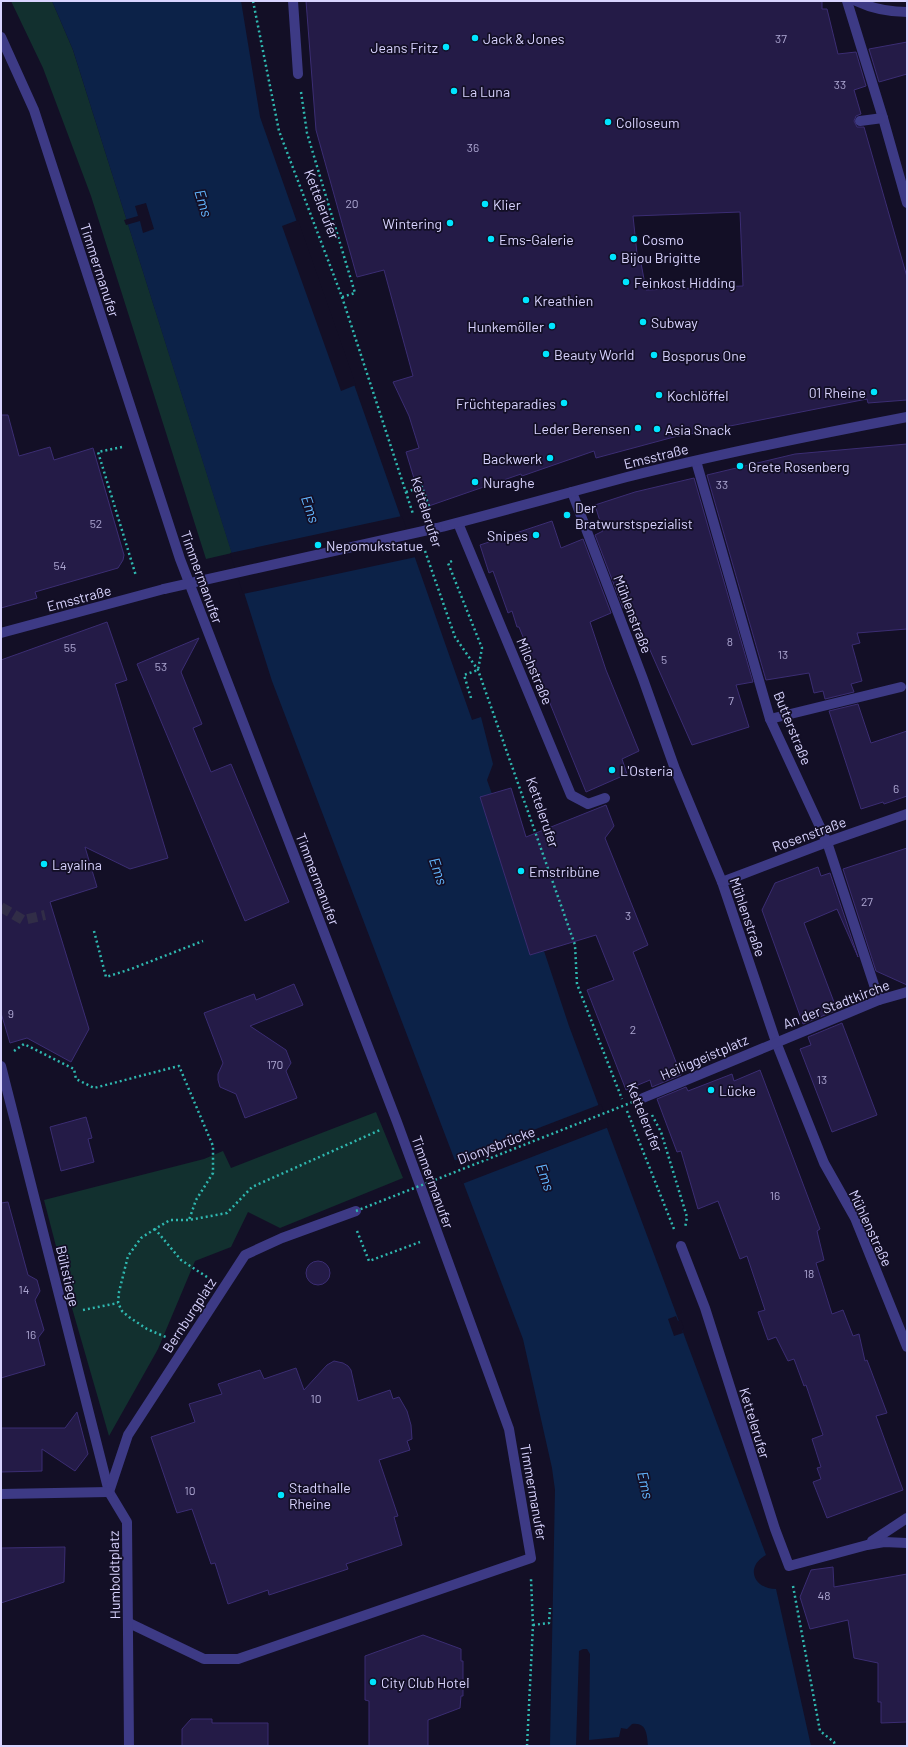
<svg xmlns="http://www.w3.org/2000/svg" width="908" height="1747" font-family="Barlow,sans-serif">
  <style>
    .green { fill: #12302f }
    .water { fill: #0c2248 }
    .pier { fill: #130f26 }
    .building { fill: #241b47; stroke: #3b2d73; fill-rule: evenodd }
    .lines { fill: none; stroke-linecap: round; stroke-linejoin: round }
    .minor-tunnel { stroke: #312d47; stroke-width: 10; stroke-dasharray: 10 5; stroke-linecap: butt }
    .path { stroke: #2fb8b0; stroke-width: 2.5; stroke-dasharray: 2 3; stroke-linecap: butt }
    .minor { stroke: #3d3a85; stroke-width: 10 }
    .path-bridge { stroke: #2fb8b0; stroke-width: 2.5; stroke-dasharray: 2 3; stroke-linecap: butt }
    .minor-bridge { stroke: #3d3a85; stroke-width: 10 }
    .poi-dot { fill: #00e5ff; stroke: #130f26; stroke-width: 1.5 }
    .labels { text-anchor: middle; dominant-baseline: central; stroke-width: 3.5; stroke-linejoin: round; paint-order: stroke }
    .number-label { font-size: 12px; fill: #aca6d1 }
    .poi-label { font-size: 14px; fill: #d9d4ff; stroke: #130f26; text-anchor: start }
    .street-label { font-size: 14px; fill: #d9d4ff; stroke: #130f26 }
    .water-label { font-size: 15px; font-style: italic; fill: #62b6ff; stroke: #130f26 }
  </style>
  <rect width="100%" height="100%" fill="#130f26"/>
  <g class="green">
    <path d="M11,1H52L73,50L232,553L206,559L91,196L43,68Z"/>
    <path d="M376,1112L403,1178L280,1228L248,1212L231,1247L195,1261L158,1349L109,1436L72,1308L44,1200L204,1159L223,1151L231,1168Z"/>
  </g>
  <path class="water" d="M52,1H241L260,117L472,720L481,717L493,764L487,780L492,794L481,798L530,955L544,951L569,1026L766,1555C745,1566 753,1589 776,1589L811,1746H648C647,1735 647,1722 632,1724L627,1729L621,1728L619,1737L589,1740L590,1654L587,1649H583L579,1651L576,1746H550L555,1490L552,1468L523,1339L272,681L73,50Z"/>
  <g class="pier">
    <path d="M146,203L154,229L143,233L140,221L126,225L124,220L138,216L135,206Z"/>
    <path d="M298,220L356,385L341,391L282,226Z"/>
    <path d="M402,516L416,557L243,594L230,553Z"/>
    <path d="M601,1104L609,1127L462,1184L453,1161Z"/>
    <path d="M676,1316L678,1321L681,1320L684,1328L682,1329L683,1333L674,1336L668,1319Z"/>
  </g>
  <g class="building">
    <path d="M306,1H822V9H827L838,54L856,52L866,86L854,90L861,114L856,116L854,121L857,127H864L907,277V400L868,403L867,399L674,437L596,458L594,451L522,476L521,474L423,508L406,452L419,448L409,416L393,382L413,376L384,270L357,277L316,130ZM740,212L743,286L646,290L641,263H638L633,216Z"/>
    <path d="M907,42V74L879,82L869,49Z"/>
    <path d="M1,415H8L19,456L50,447L54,460L93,448L124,555L123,560L118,568L35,592L37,598L1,608Z"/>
    <path d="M907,444V629L857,633L860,643L852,645L862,681L851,684L854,692L825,699L823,691L814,693L809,673L766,680L707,475L795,454Z"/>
    <path d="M694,478L753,682L736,685L749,727L692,745L630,605L623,608L595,535L603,531L595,505L635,492Z"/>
    <path d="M552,521L561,548L583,539L611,613L590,622L606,670L639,751L622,759L627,774L586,792L519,627H517L512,611L508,613L493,571L489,573L480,545Z"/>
    <path d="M107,622L127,680L115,684L168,858L130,869L85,847L97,887L50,902L89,1029L71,1062L27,1038L10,1043L1,1013V660Z"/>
    <path d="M199,638L181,672L202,724L193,728L211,772L231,764L289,902L245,921L137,664Z"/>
    <path d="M858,704L871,743L907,731V796L884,804L883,802L861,809L829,711Z"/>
    <path d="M511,788L526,837L606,805L614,826L605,838L648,945L633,952L681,1075L652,1087L650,1080L626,1090L587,990L614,980L596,935L530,955L480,797Z"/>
    <path d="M907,848V985L876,971L843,869Z"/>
    <path d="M818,867L821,876L830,873L858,957L837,909L804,923L837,1010L803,1024L762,910L775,883Z"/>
    <path d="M294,984L303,1005L250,1026L286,1050L291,1063L286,1071L297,1098L245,1118L236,1094L220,1087L218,1080V1074L223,1063L204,1013L254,994L256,1000Z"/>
    <path d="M842,1023L877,1115L832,1132L800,1049L811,1045L808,1037Z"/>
    <path d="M760,1070L820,1229L817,1231L824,1260L816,1263L832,1314L843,1310L853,1336L859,1334L865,1361L867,1360L887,1413L876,1416L903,1490L827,1518L813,1482L821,1479L817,1468L821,1467L812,1439L823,1435L806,1385L804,1386L794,1359L788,1361L776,1337L768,1340L758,1312L765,1310L747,1256L740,1259L718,1201L698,1209L681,1151L677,1152L657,1099L686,1087L688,1091L732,1074L734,1081Z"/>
    <path d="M86,1117L92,1138L88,1139L94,1162L61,1171L50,1127Z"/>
    <path d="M8,1202L28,1275L37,1280L40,1291L35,1300L44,1330L38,1338L45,1365L1,1378V1203Z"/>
    <circle cx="318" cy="1273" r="12"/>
    <path d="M334,1361L343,1363L348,1366L351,1370L358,1401L390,1390L393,1399L399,1397L407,1411L411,1425L412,1439L407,1441L410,1450L379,1460L398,1516L394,1517L402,1545L346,1564L348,1569L269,1595L268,1590L228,1604L215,1563L211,1564L192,1509L177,1513L151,1437L195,1422L189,1404L222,1394L218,1384L260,1370L264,1379L296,1368L304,1390L327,1365Z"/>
    <path d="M77,1412L88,1454L75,1471L42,1449V1471L1,1472V1428H65Z"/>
    <path d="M65,1547L64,1582L1,1603V1548Z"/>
    <path d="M833,1567L834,1587L907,1574V1722L881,1723V1702H878V1663L854,1658L848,1620L810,1629L800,1597L811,1570Z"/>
    <path d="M423,1635L461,1649V1661H463V1696H461L460,1708L428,1720V1746H369V1701L365,1700V1656Z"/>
    <path d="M191,1719H212V1723H268V1746H182V1729Z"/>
  </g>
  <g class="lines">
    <path class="minor-tunnel" d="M1,907L23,920L45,915"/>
    <g class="path">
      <path d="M253,1L279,131L342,297L413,514"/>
      <path d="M301,92L307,133L355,293L342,297"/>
      <path d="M122,447L98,452L136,576"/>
      <path d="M406,492L422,487L430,509"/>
      <path d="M425,551L455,637L478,670L575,945L577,984L622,1099"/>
      <path d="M452,561L448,563L482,648L478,670"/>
      <path d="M471,698L464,675L478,670"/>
      <path d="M94,931L106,977L131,969L203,941"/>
      <path d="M14,1051L24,1044L74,1069L76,1079L94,1088L179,1066L213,1146V1173L196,1200L189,1220"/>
      <path d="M627,1111L674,1229"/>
      <path d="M652,1115L661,1132L687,1217L685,1228"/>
      <path d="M155,1229L141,1238L128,1256L119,1292L118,1303L122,1311L129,1317L147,1329L168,1338"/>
      <path d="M357,1231L369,1261L420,1242"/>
      <path d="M207,1277L181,1260L155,1229L170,1220H189L227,1213L252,1187L380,1130"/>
      <path d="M83,1310L118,1303"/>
      <path d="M793,1586L820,1731L834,1742L835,1746"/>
      <path d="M533,1625L549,1623L550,1608"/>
      <path d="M527,1746L533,1625L531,1579"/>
    </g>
    <g class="minor">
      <path d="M293,1L298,74"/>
      <path d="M847,1L883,118L907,203"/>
      <path d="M856,1C873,9 888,12 907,12"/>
      <path d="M1,37L34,110L180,559L397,1122L509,1429L531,1558L238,1659H204L129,1623"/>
      <path d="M860,121L883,118"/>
      <path d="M696,461L770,719L827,842L879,1000"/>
      <path d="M572,492L643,679L675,769L722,882L776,1042L824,1163L855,1218L907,1347"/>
      <path d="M458,523L571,795L588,804L605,798"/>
      <path d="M437,528C500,512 563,494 627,477C719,454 813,435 907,417"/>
      <path d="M1,633L164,589"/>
      <path d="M770,719L901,687"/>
      <path d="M722,882L827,842L907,814"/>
      <path d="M1,1066L109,1492L127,1522L129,1746"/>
      <path d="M643,1098L879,1000L907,992"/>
      <path d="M681,1246L705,1308L775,1529L789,1566L867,1545L884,1542L907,1543"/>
      <path d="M109,1492L128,1435L245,1255L282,1238L356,1211"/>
      <path d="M1,1494L109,1492"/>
      <path d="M872,1541L907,1518"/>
    </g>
    <path class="path-bridge" d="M356,1211L643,1098"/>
    <path class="minor-bridge" d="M164,589L437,528"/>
  </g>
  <g class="poi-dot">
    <circle cx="475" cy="38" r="4"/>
    <circle cx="446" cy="47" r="4"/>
    <circle cx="454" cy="91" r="4"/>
    <circle cx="608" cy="122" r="4"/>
    <circle cx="485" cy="204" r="4"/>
    <circle cx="450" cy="223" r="4"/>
    <circle cx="491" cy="239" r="4"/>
    <circle cx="634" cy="239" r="4"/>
    <circle cx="613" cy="257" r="4"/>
    <circle cx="626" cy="282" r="4"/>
    <circle cx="526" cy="300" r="4"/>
    <circle cx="643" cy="322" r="4"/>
    <circle cx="552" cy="326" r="4"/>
    <circle cx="546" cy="354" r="4"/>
    <circle cx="654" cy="355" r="4"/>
    <circle cx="874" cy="392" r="4"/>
    <circle cx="659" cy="395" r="4"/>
    <circle cx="564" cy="403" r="4"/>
    <circle cx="638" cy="428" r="4"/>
    <circle cx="657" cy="429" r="4"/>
    <circle cx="550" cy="458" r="4"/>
    <circle cx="740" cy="466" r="4"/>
    <circle cx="475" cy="482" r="4"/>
    <circle cx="567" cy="515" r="4"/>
    <circle cx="536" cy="535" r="4"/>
    <circle cx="318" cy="545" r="4"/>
    <circle cx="612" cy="770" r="4"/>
    <circle cx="44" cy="864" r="4"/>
    <circle cx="521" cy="871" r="4"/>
    <circle cx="711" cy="1090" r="4"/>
    <circle cx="281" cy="1495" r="4"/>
    <circle cx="373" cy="1682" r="4"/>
  </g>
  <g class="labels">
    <g class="number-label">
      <text x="781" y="38">37</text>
      <text x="840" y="84">33</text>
      <text x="473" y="147">36</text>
      <text x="352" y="203">20</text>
      <text x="722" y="484">33</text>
      <text x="96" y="523">52</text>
      <text x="60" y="565">54</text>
      <text x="730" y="641">8</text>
      <text x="70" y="647">55</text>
      <text x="783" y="654">13</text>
      <text x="664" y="659">5</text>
      <text x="161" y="666">53</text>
      <text x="731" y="700">7</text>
      <text x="896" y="788">6</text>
      <text x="867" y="901">27</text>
      <text x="628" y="915">3</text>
      <text x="11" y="1013">9</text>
      <text x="633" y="1029">2</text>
      <text x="275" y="1064">170</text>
      <text x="822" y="1079">13</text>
      <text x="775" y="1195">16</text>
      <text x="809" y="1273">18</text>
      <text x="24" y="1289">14</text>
      <text x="31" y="1334">16</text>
      <text x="316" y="1398">10</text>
      <text x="190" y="1490">10</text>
      <text x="824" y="1595">48</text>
    </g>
    <g class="poi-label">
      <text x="483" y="38">Jack &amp; Jones</text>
      <text x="438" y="47" text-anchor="end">Jeans Fritz</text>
      <text x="462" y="91">La Luna</text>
      <text x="616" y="122">Colloseum</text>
      <text x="493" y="204">Klier</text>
      <text x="442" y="223" text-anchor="end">Wintering</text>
      <text x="499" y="239">Ems-Galerie</text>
      <text x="642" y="239">Cosmo</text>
      <text x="621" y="257">Bijou Brigitte</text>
      <text x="634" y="282">Feinkost Hidding</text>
      <text x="534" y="300">Kreathien</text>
      <text x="651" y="322">Subway</text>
      <text x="544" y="326" text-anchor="end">Hunkemöller</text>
      <text x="554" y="354">Beauty World</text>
      <text x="662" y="355">Bosporus One</text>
      <text x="866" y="392" text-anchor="end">01 Rheine</text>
      <text x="667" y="395">Kochlöffel</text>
      <text x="556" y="403" text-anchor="end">Früchteparadies</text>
      <text x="630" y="428" text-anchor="end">Leder Berensen</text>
      <text x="665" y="429">Asia Snack</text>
      <text x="542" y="458" text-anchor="end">Backwerk</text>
      <text x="748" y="466">Grete Rosenberg</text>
      <text x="483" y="482">Nuraghe</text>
      <text x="575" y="507">Der<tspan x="575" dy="16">Bratwurstspezialist</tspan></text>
      <text x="528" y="535" text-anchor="end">Snipes</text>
      <text x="326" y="545">Nepomukstatue</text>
      <text x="620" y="770">L'Osteria</text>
      <text x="52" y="864">Layalina</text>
      <text x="529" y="871">Emstribüne</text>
      <text x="719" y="1090">Lücke</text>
      <text x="289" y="1487">Stadthalle<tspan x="289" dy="16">Rheine</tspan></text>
      <text x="381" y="1682">City Club Hotel</text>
    </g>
    <g class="street-label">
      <text transform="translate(322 204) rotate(69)">Kettelerufer</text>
      <text transform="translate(100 270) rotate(72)">Timmermanufer</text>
      <text transform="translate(656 456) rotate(-14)">Emsstraße</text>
      <text transform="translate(427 512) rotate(72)">Kettelerufer</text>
      <text transform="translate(202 577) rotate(70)">Timmermanufer</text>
      <text transform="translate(79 598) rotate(-15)">Emsstraße</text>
      <text transform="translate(633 614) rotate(69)">Mühlenstraße</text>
      <text transform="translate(535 671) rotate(67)">Milchstraße</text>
      <text transform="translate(793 728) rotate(68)">Butterstraße</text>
      <text transform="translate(543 812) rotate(71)">Kettelerufer</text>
      <text transform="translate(809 834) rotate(-20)">Rosenstraße</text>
      <text transform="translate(318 879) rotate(69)">Timmermanufer</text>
      <text transform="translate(748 917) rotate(71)">Mühlenstraße</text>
      <text transform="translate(836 1004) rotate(-21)">An der Stadtkirche</text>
      <text transform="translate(704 1057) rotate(-23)">Heiliggeistplatz</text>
      <text transform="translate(645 1117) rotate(68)">Kettelerufer</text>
      <text transform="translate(496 1145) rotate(-21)">Dionysbrücke</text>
      <text transform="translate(433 1182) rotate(70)">Timmermanufer</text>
      <text transform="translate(871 1228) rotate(65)">Mühlenstraße</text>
      <text transform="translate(68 1276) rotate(77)">Bültstiege</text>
      <text transform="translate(189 1315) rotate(-57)">Bernburgplatz</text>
      <text transform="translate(755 1423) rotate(73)">Kettelerufer</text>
      <text transform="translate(534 1492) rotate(80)">Timmermanufer</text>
      <text transform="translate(114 1575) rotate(-91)">Humboldtplatz</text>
    </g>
    <g class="water-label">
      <text transform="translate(204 203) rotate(73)">Ems</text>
      <text transform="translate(311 509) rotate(71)">Ems</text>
      <text transform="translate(439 871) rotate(71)">Ems</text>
      <text transform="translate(546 1177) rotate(71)">Ems</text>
      <text transform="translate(646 1485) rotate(77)">Ems</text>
    </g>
  </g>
  <rect width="908" height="1747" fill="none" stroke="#d9d4ff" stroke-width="4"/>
</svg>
